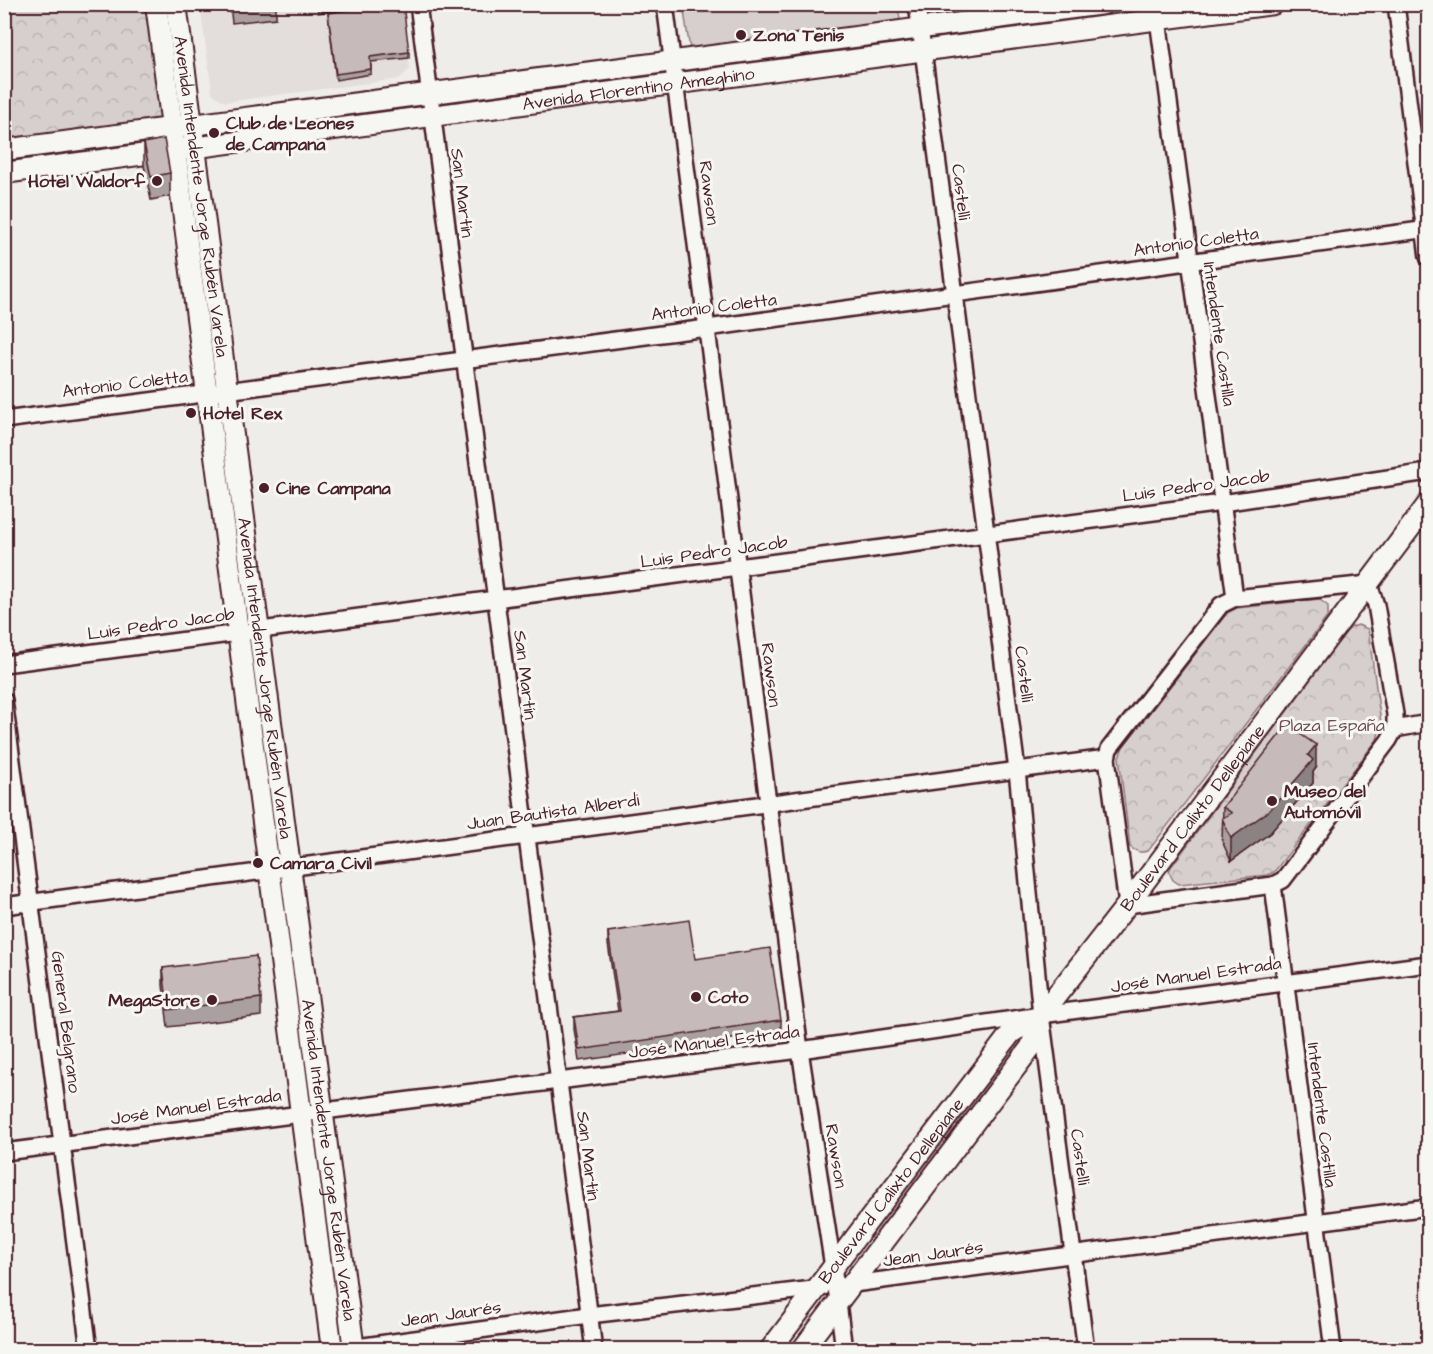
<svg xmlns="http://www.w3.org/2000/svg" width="1433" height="1354" font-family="'Architects Daughter',sans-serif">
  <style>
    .built { fill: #e3dedc }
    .grass { fill: url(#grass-dots); stroke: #90777c; stroke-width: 1.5 }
    .forest { fill: url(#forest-crowns); stroke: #90777c; stroke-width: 1.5 }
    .pitch { fill: #d7cfce; stroke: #90777c; stroke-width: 1.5 }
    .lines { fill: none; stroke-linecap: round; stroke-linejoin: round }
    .minor-casing { stroke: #4a1f2b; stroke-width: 20 }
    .major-casing { stroke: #4a1f2b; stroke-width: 24 }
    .minor { stroke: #f6f6f2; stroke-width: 15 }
    .major { stroke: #f6f6f2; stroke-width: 20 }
    .wall { fill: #aaa0a1; stroke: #4a1f2b; stroke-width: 1.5 }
    .shaded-wall { fill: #8b8283; stroke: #4a1f2b; stroke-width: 1.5 }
    .building { fill: #c6babb; stroke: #4a1f2b; stroke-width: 1.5 }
    .poi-dot { fill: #4a1f2b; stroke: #f6f6f2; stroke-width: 2 }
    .labels { text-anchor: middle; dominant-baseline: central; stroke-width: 6; stroke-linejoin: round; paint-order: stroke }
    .poi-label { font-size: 18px; font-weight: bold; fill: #4a1f2b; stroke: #f6f6f2; text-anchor: start }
    .street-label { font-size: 18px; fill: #4a1f2b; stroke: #f6f6f2 }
    .park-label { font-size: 18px; fill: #6d4b54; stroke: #f6f6f2 }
  </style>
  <defs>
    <pattern id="grass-dots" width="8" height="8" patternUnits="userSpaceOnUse" patternTransform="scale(1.5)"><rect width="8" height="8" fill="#d7cfce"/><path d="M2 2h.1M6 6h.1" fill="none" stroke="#bab1b1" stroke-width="1.8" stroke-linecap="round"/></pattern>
    <pattern id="forest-crowns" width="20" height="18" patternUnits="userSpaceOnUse" patternTransform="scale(1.5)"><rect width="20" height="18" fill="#d7cfce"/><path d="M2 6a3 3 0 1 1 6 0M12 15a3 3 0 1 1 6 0" fill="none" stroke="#bab1b1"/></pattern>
  </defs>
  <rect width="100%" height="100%" fill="#efedea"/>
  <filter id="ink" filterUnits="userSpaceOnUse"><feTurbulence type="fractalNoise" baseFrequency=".0167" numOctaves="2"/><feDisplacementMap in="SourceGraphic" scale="12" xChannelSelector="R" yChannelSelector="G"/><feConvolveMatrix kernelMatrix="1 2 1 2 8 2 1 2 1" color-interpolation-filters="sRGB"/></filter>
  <g filter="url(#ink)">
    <path class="built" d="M200,5H402L410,69L399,79L225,102L212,93Z"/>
    <g class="grass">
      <path d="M1136,7L1140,11L1139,13L935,41L933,38L937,34Z"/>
      <path d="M896,41L897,46L692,73L690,71L691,67Z"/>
      <path d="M657,72L658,77L453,104L452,102L453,99Z"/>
      <path d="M414,104L415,110L211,137L209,134L210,131Z"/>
      <path d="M155,138L156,143L5,165L4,157Z"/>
      <path d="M252,653L254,654L277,838L275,839L249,655Z"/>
      <path d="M283,893L286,894L309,1078L306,1080L281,895Z"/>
      <path d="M993,1065L1002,1073L875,1241L865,1234Z"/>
      <path d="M315,1132L317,1133L340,1316L338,1318L335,1317L312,1133Z"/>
    </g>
    <g class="forest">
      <path d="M4,5H150L163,109L160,118L153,124L5,144Z"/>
      <path d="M1319,599L1328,606V616L1149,850C1141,854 1137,852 1130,847L1119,757L1123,747L1227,613L1237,608Z"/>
      <path d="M1358,625L1368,629L1381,723L1377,740L1274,872L1267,875L1179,884L1173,880L1169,872L1171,867L1346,632L1352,627Z"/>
    </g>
    <path class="pitch" d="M683,5H898L900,20L690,50Z"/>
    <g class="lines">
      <defs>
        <g id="minor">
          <path d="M418,4L594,1350"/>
          <path d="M665,4L800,1050L836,1287L844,1350"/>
          <path d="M917,4L1017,770L1041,1015L1086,1350"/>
          <path d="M1156,4L1235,598"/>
          <path d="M1396,4L1428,257"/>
          <path d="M4,420L707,328L1428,229"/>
          <path d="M1369,584L1376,605L1395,714V729L1389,740L1283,880L1273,885L1127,905L1107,758L1109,749L1221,605L1235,598Z"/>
          <path d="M4,664L1222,503L1428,472"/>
          <path d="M4,700L89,1350"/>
          <path d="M1395,729L1428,723"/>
          <path d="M1273,885L1333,1350"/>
          <path d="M4,906L1107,758"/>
          <path d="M4,1152L800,1050L1041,1015L1428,964"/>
          <path d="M846,1285L1428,1207"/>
          <path d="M335,1350L589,1315L822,1288"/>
        </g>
        <g id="major">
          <path d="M156,4L332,1350"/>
          <path id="s1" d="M176,4L354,1350"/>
          <path d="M4,150L1103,4"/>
          <path id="s2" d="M4,173L1273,4"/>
          <path id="s3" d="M770,1350L1011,1033L1041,1015"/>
          <path id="s4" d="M802,1350L1031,1047L1041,1015L1127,905L1428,504"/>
        </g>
      </defs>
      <use href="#minor" class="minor-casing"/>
      <use href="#major" class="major-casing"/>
      <use href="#minor" class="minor"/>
      <use href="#major" class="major"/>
    </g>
    <g class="wall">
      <path d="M230,4H276V18L232,23Z"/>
      <path d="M317,4H355V8L318,13Z"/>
      <path d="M328,13L409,52V58L371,62V74L336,80Z"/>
      <path d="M144,143L170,173V196L151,200L144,166Z"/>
      <path d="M1316,768L1313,772V783L1270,833L1231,861L1222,841L1223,807Z"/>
      <path d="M608,932L695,959L781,1020V1032L579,1061L574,1029V1017L618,1011L608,944Z"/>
      <path d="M163,968L261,998V1016L168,1027L163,985Z"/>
    </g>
    <path class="shaded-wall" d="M1316,745V768L1313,772V783L1270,833L1231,861V838Z"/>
    <g class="building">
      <path d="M391,4H403L409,52L370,57L371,69L336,74L328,13Z"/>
      <path d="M164,139L170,173L151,177L144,143Z"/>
      <path d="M1287,725L1316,745L1308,755L1313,760L1270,810L1231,838L1222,818L1232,813L1223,807Z"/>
      <path d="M689,920L695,959L770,948L781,1020L579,1050L574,1017L620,1011L608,932Z"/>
      <path d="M256,956L261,998L168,1010L163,968Z"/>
    </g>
  </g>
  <g class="poi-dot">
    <circle cx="741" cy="35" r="6"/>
    <circle cx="214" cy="133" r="6"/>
    <circle cx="157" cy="181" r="6"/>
    <circle cx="191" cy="413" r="6"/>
    <circle cx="264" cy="488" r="6"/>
    <circle cx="1272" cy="801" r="6"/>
    <circle cx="258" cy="863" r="6"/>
    <circle cx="696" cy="997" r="6"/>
    <circle cx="212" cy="1000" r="6"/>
  </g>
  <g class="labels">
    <g class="poi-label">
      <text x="753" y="35">Zona Tenis</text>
      <text x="226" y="123">Club de Leones<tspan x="226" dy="21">de Campana</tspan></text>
      <text x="145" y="181" text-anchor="end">Hotel Waldorf</text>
      <text x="203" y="413">Hotel Rex</text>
      <text x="276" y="488">Cine Campana</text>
      <text x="1284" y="791">Museo del<tspan x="1284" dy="21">Automóvil</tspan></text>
      <text x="270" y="863">Camara Civil</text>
      <text x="708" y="997">Coto</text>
      <text x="200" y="1000" text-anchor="end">MegaStore</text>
    </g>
    <g class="street-label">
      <text stroke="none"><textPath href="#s2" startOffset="640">Avenida Florentino Ameghino</textPath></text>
      <text transform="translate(961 192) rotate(83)">Castelli</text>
      <text transform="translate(462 193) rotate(83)">San Martín</text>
      <text transform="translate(709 193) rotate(83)">Rawson</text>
      <text stroke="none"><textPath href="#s1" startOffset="194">Avenida Intendente Jorge Rubén Varela</textPath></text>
      <text transform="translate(1196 242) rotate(-8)">Antonio Coletta</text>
      <text transform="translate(714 307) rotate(-7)">Antonio Coletta</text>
      <text transform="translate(1219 334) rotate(82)">Intendente Castilla</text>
      <text transform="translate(125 384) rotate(-7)">Antonio Coletta</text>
      <text transform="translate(1196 486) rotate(-8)">Luis Pedro Jacob</text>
      <text transform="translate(714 552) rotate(-8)">Luis Pedro Jacob</text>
      <text transform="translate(161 624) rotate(-8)">Luis Pedro Jacob</text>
      <text transform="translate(1024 674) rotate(83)">Castelli</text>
      <text transform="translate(525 675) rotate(83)">San Martín</text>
      <text transform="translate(771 675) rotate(83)">Rawson</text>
      <text stroke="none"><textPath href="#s1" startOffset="680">Avenida Intendente Jorge Rubén Varela</textPath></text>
      <text transform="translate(553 812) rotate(-8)">Juan Bautista Alberdi</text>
      <text stroke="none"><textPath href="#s4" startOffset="662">Boulevard Calixto Dellepiane</textPath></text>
      <text transform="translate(1196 975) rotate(-8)">José Manuel Estrada</text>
      <text transform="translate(66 1022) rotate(83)">General Belgrano</text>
      <text transform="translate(714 1042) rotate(-7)">José Manuel Estrada</text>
      <text transform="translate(196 1107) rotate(-8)">José Manuel Estrada</text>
      <text transform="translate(1322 1115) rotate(83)">Intendente Castilla</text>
      <text transform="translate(588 1156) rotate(83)">San Martín</text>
      <text transform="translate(836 1156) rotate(81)">Rawson</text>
      <text transform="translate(1080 1157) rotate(82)">Castelli</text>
      <text stroke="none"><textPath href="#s1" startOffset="1166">Avenida Intendente Jorge Rubén Varela</textPath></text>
      <text stroke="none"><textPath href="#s3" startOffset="200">Boulevard Calixto Dellepiane</textPath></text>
      <text transform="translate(933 1254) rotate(-8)">Jean Jaurés</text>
      <text transform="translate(451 1314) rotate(-8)">Jean Jaurés</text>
    </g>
    <g class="park-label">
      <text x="1332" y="725">Plaza España</text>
    </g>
  </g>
  <rect width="1433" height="1354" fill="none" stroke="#f6f6f2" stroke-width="24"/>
  <rect x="12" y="12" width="1409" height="1330" fill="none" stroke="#4a1f2b" stroke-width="2" filter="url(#ink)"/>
</svg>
